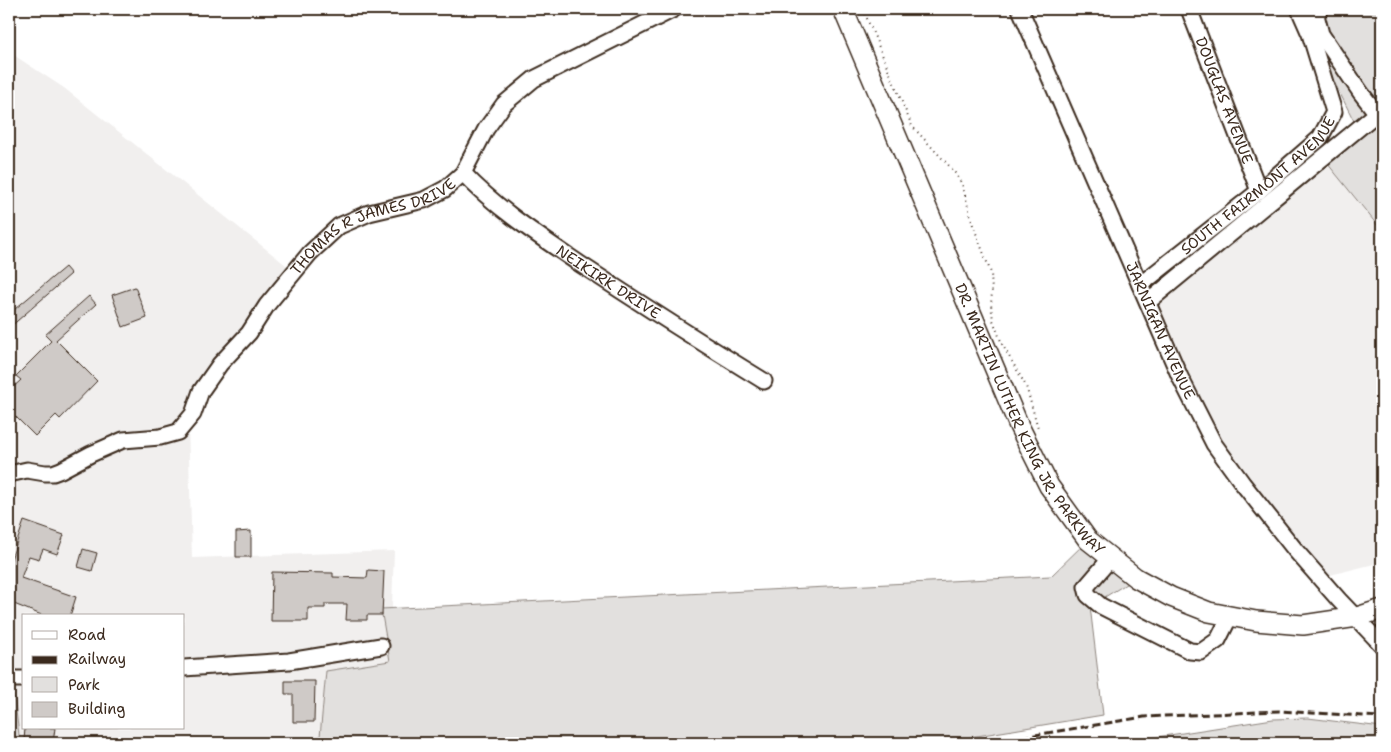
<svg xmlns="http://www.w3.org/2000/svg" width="1391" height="752" font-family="'Shantell Sans',sans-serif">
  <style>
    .built { fill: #f1efee; fill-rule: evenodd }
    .green { fill: #e2e0de; stroke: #8e857e }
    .building { fill: #cfcac7; stroke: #3b2a1e }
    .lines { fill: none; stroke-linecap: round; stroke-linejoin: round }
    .minor-casing { stroke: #3b2a1e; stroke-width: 19 }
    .major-casing { stroke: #3b2a1e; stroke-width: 22 }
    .path { stroke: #3b2a1e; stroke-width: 2; stroke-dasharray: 1 4; stroke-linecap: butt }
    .minor { stroke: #fff; stroke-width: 15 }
    .major { stroke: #fff; stroke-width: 19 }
    .rail { stroke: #3b2a1e; stroke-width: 3; stroke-dasharray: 8 4; stroke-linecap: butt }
    .labels { text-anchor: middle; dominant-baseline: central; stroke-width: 4.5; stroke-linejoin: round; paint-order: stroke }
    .street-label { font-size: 15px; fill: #3b2a1e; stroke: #fff }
  </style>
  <rect width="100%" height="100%" fill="#fff"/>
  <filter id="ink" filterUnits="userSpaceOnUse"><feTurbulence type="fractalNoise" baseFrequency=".02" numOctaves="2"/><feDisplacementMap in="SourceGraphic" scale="10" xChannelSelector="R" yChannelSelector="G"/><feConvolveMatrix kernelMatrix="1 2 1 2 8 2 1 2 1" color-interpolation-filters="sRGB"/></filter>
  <g filter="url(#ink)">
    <g class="built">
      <path d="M9,52L64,88L291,269L209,378L206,400L188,423L192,558L394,551L390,661L326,671L320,737L321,743H20L13,687H9ZM24,616H184V728H24Z"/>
      <path d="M1323,158L1382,231V562L1330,575L1264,500L1213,432L1148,302Z"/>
    </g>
    <g class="green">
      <path d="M1299,9H1382V231L1323,158L1358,129L1310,34Z"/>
      <path d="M1088,540L1136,578L1090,606L1103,715L935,743H321L320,737L326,671L390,661L381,609L1051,576Z"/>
      <path d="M9,687H13L20,743H9Z"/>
      <path d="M1308,718L1382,727V743H1118L1273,719Z"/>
    </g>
    <g class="building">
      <path d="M65,267L71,274L9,328V314Z"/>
      <path d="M135,287L147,318L123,327L112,295Z"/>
      <path d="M89,296L96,304L56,340L97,381L60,419L56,415L35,436L9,410V391L21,380L16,376L51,341L45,335Z"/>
      <path d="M24,521L64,535L57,554L43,549L39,559L29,556L21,578L76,597L70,616H44L9,602V565Z"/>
      <path d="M251,531V557H236V532Z"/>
      <path d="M83,549L97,553L92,571L78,567Z"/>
      <path d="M368,570L384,571L382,615H367V620H346L347,604H325V608H308V621H271L272,572L333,573V577L367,578Z"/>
      <path d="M285,681H315L314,722H293V694H285Z"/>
      <path d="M25,728H55L53,743L24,741Z"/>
    </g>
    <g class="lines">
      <defs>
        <g id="minor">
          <path id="s1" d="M1020,9L1180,377L1214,444L1243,484L1296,551L1339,600L1382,645"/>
          <path id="s2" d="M1189,9L1259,191"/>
          <path d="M1320,9L1316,15L1321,34L1361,93L1382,120"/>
          <path id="s3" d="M463,173C497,209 539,236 580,264C641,304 702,343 764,381"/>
          <path id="s4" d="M1140,285L1259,191L1320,138L1334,112L1310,34L1299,9"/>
          <path d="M1148,302L1382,109"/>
          <path id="s5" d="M9,474L27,470L45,473H53L61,470L91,454L123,440L160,437L178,432L193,414L201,391L220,364L249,333L267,305L310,253L339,226L369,213L424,200L445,189L463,173L486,129L504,104L534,79L674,9"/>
          <path d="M1110,559L1086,587L1088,595L1101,606L1190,651L1201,652L1218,640L1230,616"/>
          <path d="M184,668L289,661L381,646"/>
          <path d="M9,679H24"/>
        </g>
        <g id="major">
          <path id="s6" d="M843,9L1019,426L1049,486L1088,540L1136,578L1171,597L1209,612L1256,621L1303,625L1357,617L1382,609"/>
        </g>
      </defs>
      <use href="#minor" class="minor-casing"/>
      <use href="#major" class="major-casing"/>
      <path class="path" d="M863,9L912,126L953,170L962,184L973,225L991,273L992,292L991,304L993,320L1002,344L1026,386L1038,428"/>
      <use href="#minor" class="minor"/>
      <use href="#major" class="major"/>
      <path class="rail" d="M986,743L1144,717L1279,711L1382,717"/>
    </g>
  </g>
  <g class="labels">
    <g class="street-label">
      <text stroke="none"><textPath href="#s2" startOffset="98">DOUGLAS AVENUE</textPath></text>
      <text stroke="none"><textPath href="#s4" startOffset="155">SOUTH FAIRMONT AVENUE</textPath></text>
      <text stroke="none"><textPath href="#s5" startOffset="471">THOMAS R JAMES DRIVE</textPath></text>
      <text stroke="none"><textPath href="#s3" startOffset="182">NEIKIRK DRIVE</textPath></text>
      <text stroke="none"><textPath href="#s1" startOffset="351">JARNIGAN AVENUE</textPath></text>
      <text stroke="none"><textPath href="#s6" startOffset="452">DR. MARTIN LUTHER KING JR. PARKWAY</textPath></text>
    </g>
  </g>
  <rect width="1391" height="752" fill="none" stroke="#fff" stroke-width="30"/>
  <rect x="15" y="15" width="1361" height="722" fill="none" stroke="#3b2a1e" stroke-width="2" filter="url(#ink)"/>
  <rect x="22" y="614" width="162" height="115" fill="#ffffff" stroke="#b1aaa5"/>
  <rect x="32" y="631" width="25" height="8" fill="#ffffff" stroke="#b1aaa5"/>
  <text x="68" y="640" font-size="15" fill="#3b2a1e">Road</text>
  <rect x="32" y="656" width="25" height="8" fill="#3b2a1e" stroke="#b1aaa5"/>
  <text x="68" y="664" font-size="15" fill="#3b2a1e">Railway</text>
  <rect x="32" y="677" width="25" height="15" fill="#e2e0de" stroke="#b1aaa5"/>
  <text x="68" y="690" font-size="15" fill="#3b2a1e">Park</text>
  <rect x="32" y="702" width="25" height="15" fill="#cfcac7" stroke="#b1aaa5"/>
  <text x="68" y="714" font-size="15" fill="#3b2a1e">Building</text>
</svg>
